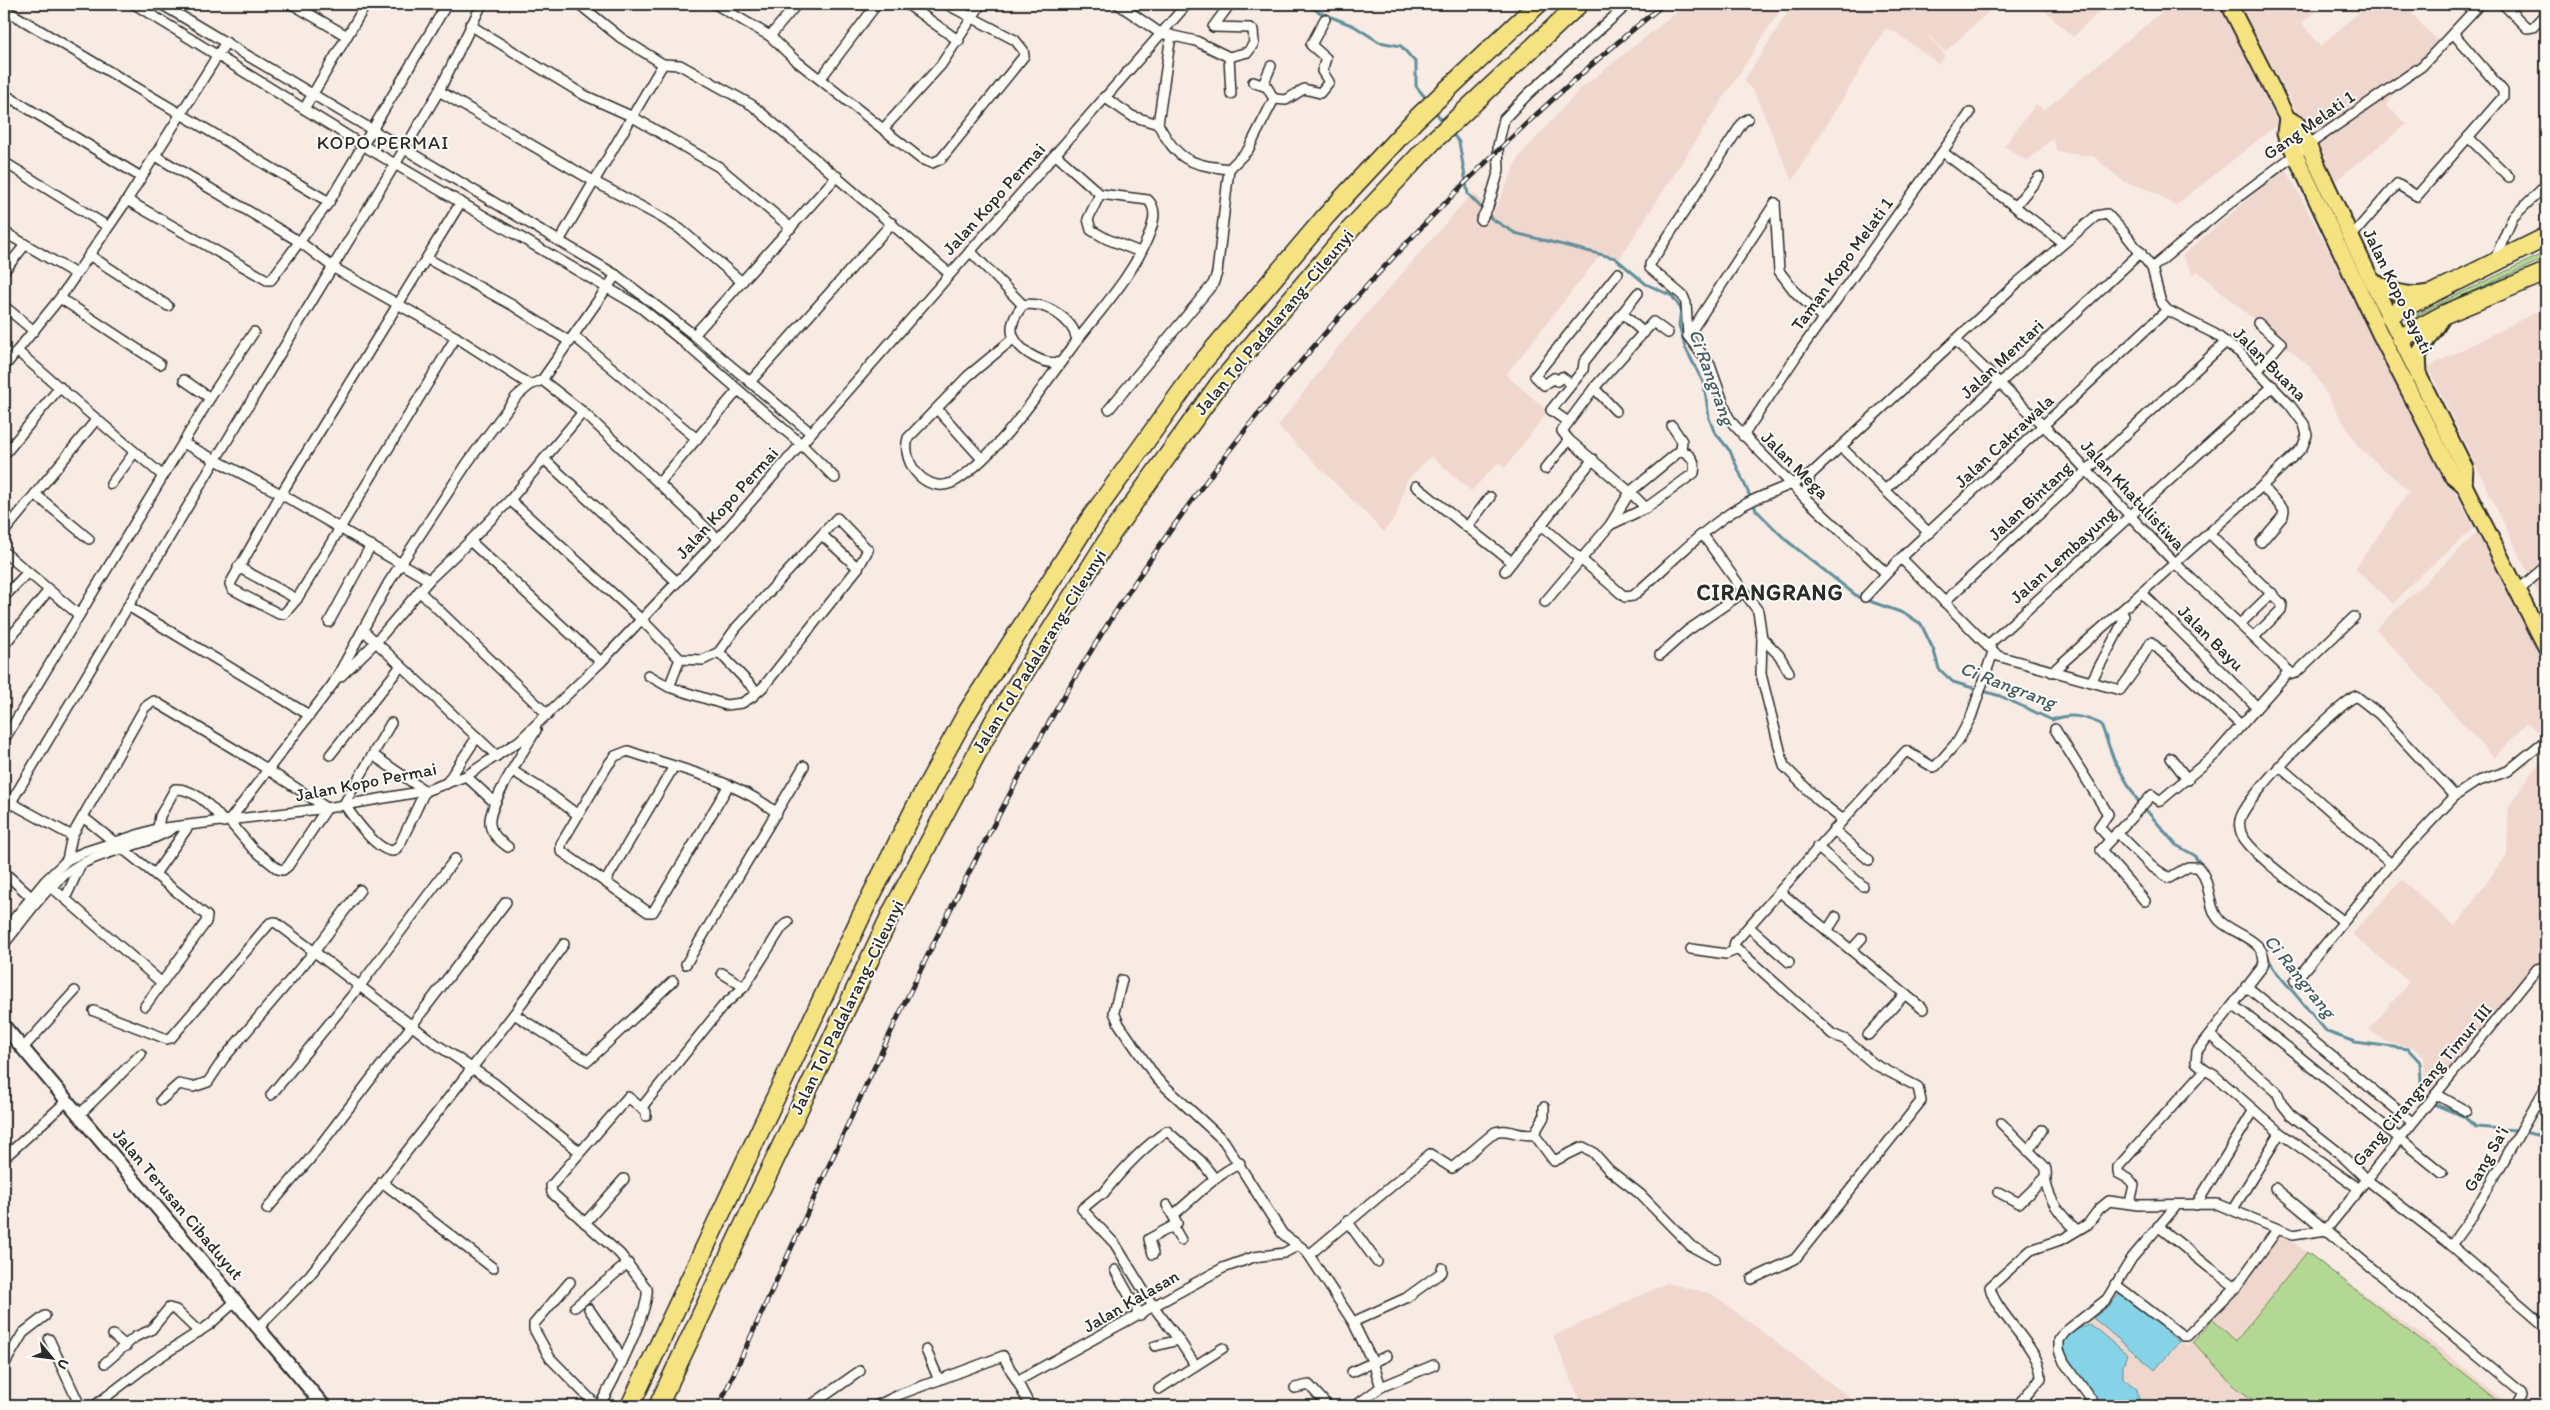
<svg xmlns="http://www.w3.org/2000/svg" width="2550" height="1410" font-family="Itim,sans-serif">
  <style>
    .built { fill: #f0d7cd }
    .green { fill: #b3d893; stroke: #6f825f }
    .water { fill: #86d2e6; stroke: #628f9b }
    .lines { fill: none; stroke-linecap: round; stroke-linejoin: round }
    .stream { stroke: #628f9b; stroke-width: 3 }
    .street-casing { stroke: #2b2b2b; stroke-width: 12 }
    .secondary-casing { stroke: #2b2b2b; stroke-width: 16 }
    .primary-casing { stroke: #2b2b2b; stroke-width: 19 }
    .highway-casing { stroke: #2b2b2b; stroke-width: 21 }
    .street { stroke: #fdfcf7; stroke-width: 9 }
    .secondary { stroke: #fdfcf7; stroke-width: 12 }
    .primary { stroke: #f5e382; stroke-width: 15 }
    .highway { stroke: #f5e382; stroke-width: 18 }
    .rail-casing { stroke: #2b2b2b; stroke-width: 5 }
    .rail { stroke: #fdfcf7; stroke-width: 3; stroke-dasharray: 9; stroke-linecap: butt }
    .labels { text-anchor: middle; dominant-baseline: central; stroke-width: 4; stroke-linejoin: round; paint-order: stroke }
    .street-label { font-size: 18px; fill: #2b2b2b; stroke: #fdfcf7 }
    .neighbourhood-label { font-size: 19px; letter-spacing: 1px; fill: #2b2b2b; stroke: #fdfcf7 }
    .water-label { font-size: 19px; font-style: italic; fill: #465d63; stroke: #fdfcf7 }
    .district-label { font-size: 22px; font-weight: bold; letter-spacing: 1px; fill: #2b2b2b; stroke: #fdfcf7 }
  </style>
  <rect width="100%" height="100%" fill="#f7ebe4"/>
  <filter id="ink" filterUnits="userSpaceOnUse"><feTurbulence type="fractalNoise" baseFrequency=".02" numOctaves="2"/><feDisplacementMap in="SourceGraphic" scale="10" xChannelSelector="R" yChannelSelector="G"/><feConvolveMatrix kernelMatrix="1 2 1 2 8 2 1 2 1" color-interpolation-filters="sRGB"/></filter>
  <g filter="url(#ink)">
    <g class="built">
      <path d="M1687,4H1784L1620,258L1602,253L1506,375L1548,411L1505,468L1499,462L1471,491L1431,456L1407,480L1396,516L1384,532L1278,426L1338,347L1473,192L1493,214L1519,157L1579,90Z"/>
      <path d="M1793,4L1899,5L1997,4L1945,52L1922,28L1945,55L1939,64L1898,34L1886,28L1792,181L1755,93L1744,81Z"/>
      <path d="M2038,4H2107L2073,37Z"/>
      <path d="M2171,4H2220L2278,124L2175,206L2154,192L2123,181L2093,156L2057,152L2053,138L2027,161L2004,146L2036,104L2044,110Z"/>
      <path d="M2239,4H2324L2302,23L2320,46L2369,4H2403L2437,41L2386,105L2407,124L2334,182Z"/>
      <path d="M2285,167L2474,528L2414,581L2393,604L2355,569L2409,491L2358,447L2311,368L2197,271L2194,275L2182,256Z"/>
      <path d="M2546,307V610L2428,367Z"/>
      <path d="M2479,531L2546,665V726L2539,732L2527,723L2494,758L2376,629Z"/>
      <path d="M2546,757V968L2537,970L2433,1100L2425,1082L2424,1057L2413,1047L2389,1043L2369,1030L2409,982L2352,934L2402,880L2455,926L2507,855L2508,808L2531,773Z"/>
      <path d="M2280,1233L2444,1351L2510,1406H2098L2059,1343L2122,1289L2187,1346Z"/>
      <path d="M1667,1283L1712,1294L1861,1406H1582L1553,1336Z"/>
    </g>
    <g class="green">
      <path d="M2546,252V258L2411,319V317Z"/>
      <path d="M2307,1252L2505,1406H2261L2233,1385L2193,1342L2213,1320L2236,1341Z"/>
    </g>
    <g class="water">
      <path d="M2121,1292L2179,1342L2155,1370L2093,1318L2111,1304Z"/>
      <path d="M2089,1324L2097,1329L2127,1354L2123,1365V1378L2137,1389L2140,1406H2097L2069,1365L2062,1342L2070,1333Z"/>
    </g>
    <g class="lines">
      <g class="stream">
        <path d="M1304,4L1321,13L1354,26L1379,42L1401,46L1416,63V86L1428,101"/>
        <path d="M1434,110L1444,123"/>
        <path d="M1451,132L1459,142L1468,194L1492,219L1515,233L1615,258L1646,284L1672,296L1681,309L1679,325L1685,347L1704,384L1709,418L1714,431L1730,451L1756,510L1786,540L1858,597L1906,614L1921,624L1934,651L1939,669L1953,682L2000,696L2052,720C2071,713 2083,716 2101,724L2114,760L2136,798L2176,845L2194,855L2202,866"/>
        <path d="M2266,953L2273,968L2327,1032L2355,1042L2408,1049L2420,1062L2422,1099L2463,1116L2476,1127L2515,1130L2541,1136L2546,1135"/>
      </g>
      <defs>
        <g id="street">
          <path d="M134,4L364,146L640,307L681,340L801,444L835,478"/>
          <path d="M161,4L616,275L694,335L811,433"/>
          <path d="M292,4L347,36"/>
          <path d="M579,4L621,38L663,64L680,65L752,105L950,274"/>
          <path d="M715,4L770,36L794,59L921,159L932,163L941,159L1024,56L1023,50L1015,40L946,4"/>
          <path d="M907,4L959,41"/>
          <path d="M1118,4L1160,33L1196,41L1229,57L1248,52L1254,43L1253,30L1250,28L1213,27L1230,4"/>
          <path d="M2503,4L2527,28L2533,27L2546,13"/>
          <path d="M4,9L329,202"/>
          <path d="M470,25L584,95L631,116L719,167L791,228"/>
          <path d="M770,36L797,4"/>
          <path d="M1229,57L1231,94"/>
          <path d="M821,78L877,4"/>
          <path d="M1253,82L1267,87L1274,99"/>
          <path d="M1263,85L1271,66"/>
          <path d="M439,91L595,182L659,216L680,229L742,282"/>
          <path d="M4,94L141,177"/>
          <path d="M1104,97L1132,116L1158,124L1171,35"/>
          <path d="M1274,99L1286,100L1304,89L1320,93L1329,82L1322,71L1326,58L1311,45L1325,19"/>
          <path d="M304,109L366,4"/>
          <path d="M1748,119L1743,122L1650,264V268L1683,296L1686,303L1688,336L1710,365L1728,416L1734,425L1805,498L1886,573"/>
          <path d="M884,128L941,65L981,4"/>
          <path d="M2468,137L2509,177"/>
          <path d="M1944,153L2063,243"/>
          <path d="M154,155L300,242L334,268L456,337L530,385"/>
          <path d="M4,162L107,226"/>
          <path d="M1229,169L1248,150L1274,99"/>
          <path d="M1100,194L1088,219L1091,230L1107,239L1140,252"/>
          <path d="M127,200L267,280H271L329,202L447,4"/>
          <path d="M1775,203L1779,271L1795,292L1823,318"/>
          <path d="M2016,205L2039,177"/>
          <path d="M1481,220L1488,207L1499,170L1498,146L1504,119L1528,94L1628,4"/>
          <path d="M4,232L76,274"/>
          <path d="M2351,237L2397,184L2417,196L2503,97V91L2453,33"/>
          <path d="M559,241L663,64"/>
          <path d="M970,251L1023,305"/>
          <path d="M89,255L168,306"/>
          <path d="M428,259L512,305L570,342"/>
          <path d="M2493,263L2513,217L2546,185"/>
          <path d="M2152,268L2229,204L2308,145L2422,66L2480,4"/>
          <path d="M4,271L25,245"/>
          <path d="M60,298L160,364"/>
          <path d="M4,306L34,331"/>
          <path d="M1622,313L1644,333"/>
          <path d="M694,335L837,176"/>
          <path d="M1688,336L1775,203"/>
          <path d="M456,337L297,599L284,614H279L232,589L230,584L281,494L461,202"/>
          <path d="M575,337L697,439"/>
          <path d="M1014,338L968,376L908,438C900,465 930,498 957,480C1002,451 1043,385 1076,342C1102,308 1135,273 1150,232C1154,221 1157,209 1148,200L1100,194L1056,155"/>
          <path d="M1955,340L2055,437L2176,564L2292,674L2296,673L2354,617"/>
          <path d="M17,351L163,476"/>
          <path d="M1061,362C1045,366 1022,353 1014,338C1008,326 1016,314 1023,305C1045,301 1073,319 1077,340"/>
          <path d="M4,367L60,298L127,200L226,42"/>
          <path d="M2258,370L2281,343L2258,323"/>
          <path d="M184,380L210,398"/>
          <path d="M542,380L583,412L718,539"/>
          <path d="M750,382L892,223"/>
          <path d="M1571,384L1562,377L1557,381L1554,378L1544,385L1535,376L1618,273"/>
          <path d="M1594,388L1616,411"/>
          <path d="M937,409L982,459"/>
          <path d="M1109,409L1213,284L1217,273L1229,169C1189,164 1178,161 1158,124"/>
          <path d="M1568,422L1551,410L1583,370L1584,362L1638,293"/>
          <path d="M1672,426L1682,441L1681,450"/>
          <path d="M1743,436L1797,355L1970,113"/>
          <path d="M1569,440L1562,431L1594,388L1653,322L1668,333"/>
          <path d="M183,443L281,494L429,580"/>
          <path d="M1841,447L1929,533"/>
          <path d="M4,455L60,387"/>
          <path d="M544,459L677,582"/>
          <path d="M1545,469L1569,440L1630,492L1646,508"/>
          <path d="M660,482L738,390"/>
          <path d="M111,484L134,453"/>
          <path d="M1416,486L1467,527L1490,497"/>
          <path d="M1885,490L2141,252"/>
          <path d="M35,494L89,539"/>
          <path d="M1805,498L1810,475"/>
          <path d="M510,500L642,620L680,659L703,660L719,652L736,628L837,518L868,550L858,568L764,686L752,697L742,703L726,705L669,687L680,659"/>
          <path d="M1541,525L1625,597L1633,596C1667,567 1701,530 1740,507C1762,494 1787,488 1810,475L2017,283L2096,216L2107,214L2123,231L2152,268L2161,303L2167,310L2215,334L2240,353L2290,405L2304,424L2307,435L2302,448L2262,486L2052,672"/>
          <path d="M1610,525L1646,508L1694,473C1696,461 1692,456 1681,450"/>
          <path d="M1467,527L1512,562"/>
          <path d="M4,532L96,420"/>
          <path d="M2210,534L2282,604L2281,610L2254,637"/>
          <path d="M822,535L858,568"/>
          <path d="M1703,535L1758,611L1762,638L1761,674L1784,766L1818,800L1843,820L1906,751L1933,767L1936,766L1958,741L1971,717L1993,652"/>
          <path d="M470,541L601,662"/>
          <path d="M2261,542L2283,516L2284,510L2262,486"/>
          <path d="M4,552L79,615"/>
          <path d="M1901,558L1998,656L2120,690L2134,671L2151,642L2241,725"/>
          <path d="M238,567L297,599"/>
          <path d="M1505,571L1593,459"/>
          <path d="M419,591L548,715"/>
          <path d="M2517,591L2546,566"/>
          <path d="M2142,593L2256,706"/>
          <path d="M4,597L28,572"/>
          <path d="M1865,597L1901,558L2167,310"/>
          <path d="M1545,602L1610,525L1630,492L1681,450"/>
          <path d="M1944,602L2226,342"/>
          <path d="M128,606L309,715"/>
          <path d="M329,622L371,545"/>
          <path d="M2240,624L2272,593"/>
          <path d="M363,630L497,756"/>
          <path d="M1762,638L1779,655L1789,672"/>
          <path d="M4,645L49,590"/>
          <path d="M1987,646L2273,386"/>
          <path d="M719,652L757,692"/>
          <path d="M1660,655L1687,631L1744,592"/>
          <path d="M648,675L669,687"/>
          <path d="M340,677L376,642L429,580L470,541L510,500L583,412"/>
          <path d="M2091,682L2122,624L2124,616L2121,611"/>
          <path d="M2055,729L2108,814L2099,827L2110,839"/>
          <path d="M4,740L210,398L254,332"/>
          <path d="M330,755L401,666"/>
          <path d="M373,755L425,791L400,844L394,851C377,852 353,817 344,804L391,723"/>
          <path d="M2171,758L2188,780"/>
          <path d="M2279,766L2391,864"/>
          <path d="M513,771L550,794L578,815"/>
          <path d="M466,776L494,802"/>
          <path d="M446,784L477,737"/>
          <path d="M729,785L653,912H648L561,851V844L608,765L615,756L628,751C678,769 736,780 777,813"/>
          <path d="M4,799L72,836"/>
          <path d="M4,814L216,459L411,138L439,91L482,4"/>
          <path d="M83,817L207,916L206,922L145,1006"/>
          <path d="M1843,820L1834,830L1869,860"/>
          <path d="M2117,832L2151,866L2169,878L2188,867H2198C2212,882 2207,908 2220,921C2233,934 2270,941 2263,966L2197,1051L2196,1062L2205,1070"/>
          <path d="M157,833L160,816L175,789C194,788 213,808 224,822"/>
          <path d="M508,847C500,841 491,834 490,824C487,806 526,748 536,730"/>
          <path d="M1817,847L1863,886"/>
          <path d="M67,860L72,836L145,707L154,701L256,762L327,808L288,866L283,870L278,869L253,849L229,821L333,684L389,582L468,462L516,397L530,385L542,380L616,275"/>
          <path d="M4,872L31,897"/>
          <path d="M155,874L188,827"/>
          <path d="M605,882L673,768"/>
          <path d="M47,883L162,983"/>
          <path d="M1780,892L1923,1009"/>
          <path d="M65,899L81,864"/>
          <path d="M2145,901L2101,850L2152,795L2160,801L2216,754L2289,671"/>
          <path d="M2343,921C2320,902 2254,858 2242,835C2240,831 2239,824 2240,820C2244,798 2335,707 2356,696L2379,714L2455,796"/>
          <path d="M1749,927L1789,962"/>
          <path d="M4,931L45,881L67,860L84,852L156,829L327,808L425,791L466,776L519,741L601,662L718,539L1187,4"/>
          <path d="M1827,931L1836,917"/>
          <path d="M4,944C26,917 48,882 79,865C109,849 144,846 172,829"/>
          <path d="M1691,949L1726,954L1736,950"/>
          <path d="M1851,950L1862,938"/>
          <path d="M686,964L804,766"/>
          <path d="M722,973L744,987"/>
          <path d="M1122,980L1114,1012L1119,1024L1157,1079L1224,1141L1282,1233C1291,1242 1302,1245 1309,1255L1353,1322L1373,1363L1381,1387"/>
          <path d="M2295,981L2391,864L2455,796L2476,782L2508,771L2546,740"/>
          <path d="M2246,986L2412,1122"/>
          <path d="M2233,1005L2296,1054L2442,1173"/>
          <path d="M94,1011L167,1039L171,1038L270,923L275,922L436,1044L494,1083L580,1152"/>
          <path d="M514,1014L588,1061L673,981"/>
          <path d="M1868,1035L1905,994"/>
          <path d="M2211,1036L2277,1092L2282,1104L2290,1114L2337,1151L2366,1179L2451,1245L2546,1327"/>
          <path d="M23,1048L75,991"/>
          <path d="M2436,1094L2466,1111"/>
          <path d="M271,1095L359,987L455,859"/>
          <path d="M161,1100L179,1084L193,1087L208,1082L224,1058L314,952L360,890"/>
          <path d="M642,1107L723,1006L744,987L782,927L788,922"/>
          <path d="M79,1115L141,1054"/>
          <path d="M2001,1123L2045,1167C2048,1173 2045,1177 2046,1183C2050,1202 2063,1218 2077,1230"/>
          <path d="M1534,1134L1544,1117V1107"/>
          <path d="M2028,1151L2042,1130"/>
          <path d="M4,1158L68,1100"/>
          <path d="M382,1182L493,1268"/>
          <path d="M2275,1188L2520,1391L2521,1394L2515,1406"/>
          <path d="M1998,1192L2019,1203L2045,1178"/>
          <path d="M2130,1203L2134,1185L2129,1179L2118,1173V1167L2205,1070L2214,1075L2280,1133L2358,1188"/>
          <path d="M1167,1205L1177,1223L1173,1226L1181,1240"/>
          <path d="M2196,1205L2254,1110"/>
          <path d="M267,1209L309,1160L506,902"/>
          <path d="M2233,1209L2280,1133"/>
          <path d="M1173,1215C1198,1195 1210,1179 1240,1163"/>
          <path d="M1347,1221L1377,1262"/>
          <path d="M585,1223L624,1179"/>
          <path d="M2158,1226L2210,1268L2236,1287"/>
          <path d="M2326,1230L2537,969L2546,966"/>
          <path d="M2451,1245L2472,1216L2546,1087"/>
          <path d="M1153,1254L1149,1239L1173,1226"/>
          <path d="M1309,1255L1430,1154L1452,1168L1495,1132C1508,1127 1521,1138 1534,1134L1554,1161L1583,1147L1593,1152L1609,1170L1640,1194L1691,1246L1715,1259"/>
          <path d="M1115,1270L1140,1315"/>
          <path d="M1752,1279L1795,1259L1921,1101L1918,1087L1874,1064L1846,1040L1832,1034L1734,946L1735,942L1834,830"/>
          <path d="M570,1282L534,1324V1329L550,1358L597,1406"/>
          <path d="M2115,1284L2183,1336H2187L2236,1287L2277,1230"/>
          <path d="M575,1307L628,1263"/>
          <path d="M589,1309L616,1348L622,1362"/>
          <path d="M1353,1322L1406,1298L1442,1272V1268"/>
          <path d="M259,1327L309,1276L344,1232L514,1014L564,944"/>
          <path d="M113,1335L126,1346"/>
          <path d="M49,1339L80,1406"/>
          <path d="M1179,1340L1153,1306L1115,1244L1082,1209L1099,1195L1103,1194C1121,1171 1142,1148 1167,1131L1201,1161L1214,1178"/>
          <path d="M1155,1346L1179,1340L1195,1365"/>
          <path d="M926,1350L939,1380"/>
          <path d="M105,1363L135,1337L151,1330L169,1308L176,1310L199,1332"/>
          <path d="M4,1365L23,1333L45,1316"/>
          <path d="M1352,1372L1387,1356"/>
          <path d="M1295,1388L1309,1385L1328,1406"/>
          <path d="M1159,1389L1223,1348"/>
          <path d="M94,1406L152,1362L209,1325L237,1300"/>
          <path d="M307,1406L317,1397"/>
          <path d="M599,1406C611,1386 650,1309 647,1289L620,1254L552,1193L551,1186L628,1097L646,1112V1116"/>
          <path d="M810,1406L860,1371"/>
          <path d="M876,1406L901,1394L1003,1356L1017,1381"/>
          <path d="M1030,1406L1017,1381L1223,1268L1254,1257L1284,1253L1297,1246"/>
          <path d="M1355,1406L1381,1387L1434,1365"/>
          <path d="M2017,1406L2041,1378C2042,1349 1995,1314 1990,1287L2031,1250L2063,1239L2088,1224L2099,1209L2109,1201L2138,1205L2217,1204L2293,1235L2326,1230"/>
          <path d="M2096,1406L2064,1362L2059,1350V1340L2065,1332L2107,1299L2132,1258L2176,1206"/>
          <path d="M2544,1406L2546,1404"/>
        </g>
        <path id="secondary" d="M4,1026L324,1406"/>
        <g id="primary">
          <path d="M2229,4L2287,118L2297,124L2308,145L2371,280L2465,468L2464,485"/>
          <path d="M2287,118L2285,133L2380,334L2452,475L2464,485L2546,647"/>
          <path d="M2371,280C2391,291 2405,298 2428,293"/>
          <path d="M2419,372L2418,355L2444,315"/>
        </g>
        <g id="highway">
          <path d="M2389,315L2546,237"/>
          <path d="M2401,338L2445,314L2546,272"/>
          <path d="M630,1406L865,908L916,806L968,711L1090,519L1201,364L1326,216L1415,120L1538,4"/>
          <path d="M658,1406L893,910L994,721L1112,533L1220,383L1348,232L1433,141L1579,4"/>
        </g>
      </defs>
      <use href="#street" class="street-casing"/>
      <use href="#secondary" class="secondary-casing"/>
      <use href="#primary" class="primary-casing"/>
      <use href="#highway" class="highway-casing"/>
      <use href="#street" class="street"/>
      <use href="#secondary" class="secondary"/>
      <use href="#primary" class="primary"/>
      <use href="#highway" class="highway"/>
      <defs>
        <path id="rail" d="M719,1406C827,1172 929,934 1056,710C1206,447 1429,194 1664,4"/>
      </defs>
      <use href="#rail" class="rail-casing"/>
      <use href="#rail" class="rail"/>
    </g>
  </g>
  <g class="labels">
    <g class="street-label">
      <text transform="translate(2309 125) rotate(-35)">Gang Melati 1</text>
      <text transform="translate(994 199) rotate(-48)">Jalan Kopo Permai</text>
      <text transform="translate(1842 264) rotate(-54)">Taman Kopo Melati 1</text>
      <text transform="translate(2398 291) rotate(64)">Jalan Kopo Sayati</text>
      <text transform="translate(1274 322) rotate(-50)">Jalan Tol Padalarang–Cileunyi</text>
      <text transform="translate(2002 359) rotate(-43)">Jalan Mentari</text>
      <text transform="translate(2270 364) rotate(45)">Jalan Buana</text>
      <text transform="translate(2004 441) rotate(-43)">Jalan Cakrawala</text>
      <text transform="translate(1795 465) rotate(45)">Jalan Mega</text>
      <text transform="translate(2133 495) rotate(47)">Jalan Khatulistiwa</text>
      <text transform="translate(2030 501) rotate(-43)">Jalan Bintang</text>
      <text transform="translate(727 503) rotate(-48)">Jalan Kopo Permai</text>
      <text transform="translate(2063 555) rotate(-42)">Jalan Lembayung</text>
      <text transform="translate(2211 638) rotate(45)">Jalan Bayu</text>
      <text transform="translate(1039 651) rotate(-58)">Jalan Tol Padalarang–Cileunyi</text>
      <text transform="translate(366 782) rotate(-11)">Jalan Kopo Permai</text>
      <text transform="translate(847 1007) rotate(-64)">Jalan Tol Padalarang–Cileunyi</text>
      <text transform="translate(2422 1085) rotate(-50)">Gang Cirangrang Timur III</text>
      <text transform="translate(2486 1159) rotate(-60)">Gang Sa'i</text>
      <text transform="translate(178 1204) rotate(50)">Jalan Terusan Cibaduyut</text>
      <text transform="translate(1131 1301) rotate(-30)">Jalan Kalasan</text>
    </g>
    <g class="neighbourhood-label">
      <text x="383" y="142">KOPO PERMAI</text>
    </g>
    <g class="water-label">
      <text transform="translate(1712 377) rotate(70)">Ci Rangrang</text>
      <text transform="translate(2008 685) rotate(21)">Ci Rangrang</text>
      <text transform="translate(2300 976) rotate(51)">Ci Rangrang</text>
    </g>
    <g class="district-label">
      <text x="1770" y="592">CIRANGRANG</text>
    </g>
  </g>
  <rect width="2550" height="1410" fill="none" stroke="#fdfcf7" stroke-width="20"/>
  <rect x="10" y="10" width="2530" height="1390" fill="none" stroke="#2b2b2b" stroke-width="2" filter="url(#ink)"/>
  <g transform="translate(52 1358) rotate(119)" stroke="#fdfcf7" stroke-width="4" paint-order="stroke">
  <path d="M0-4L9 19L0 12L-9 19Z" fill="#2b2b2b"/>
  <text y="-8" font-size="14" font-weight="bold" text-anchor="middle" fill="#2b2b2b">U</text>
  </g>
</svg>
